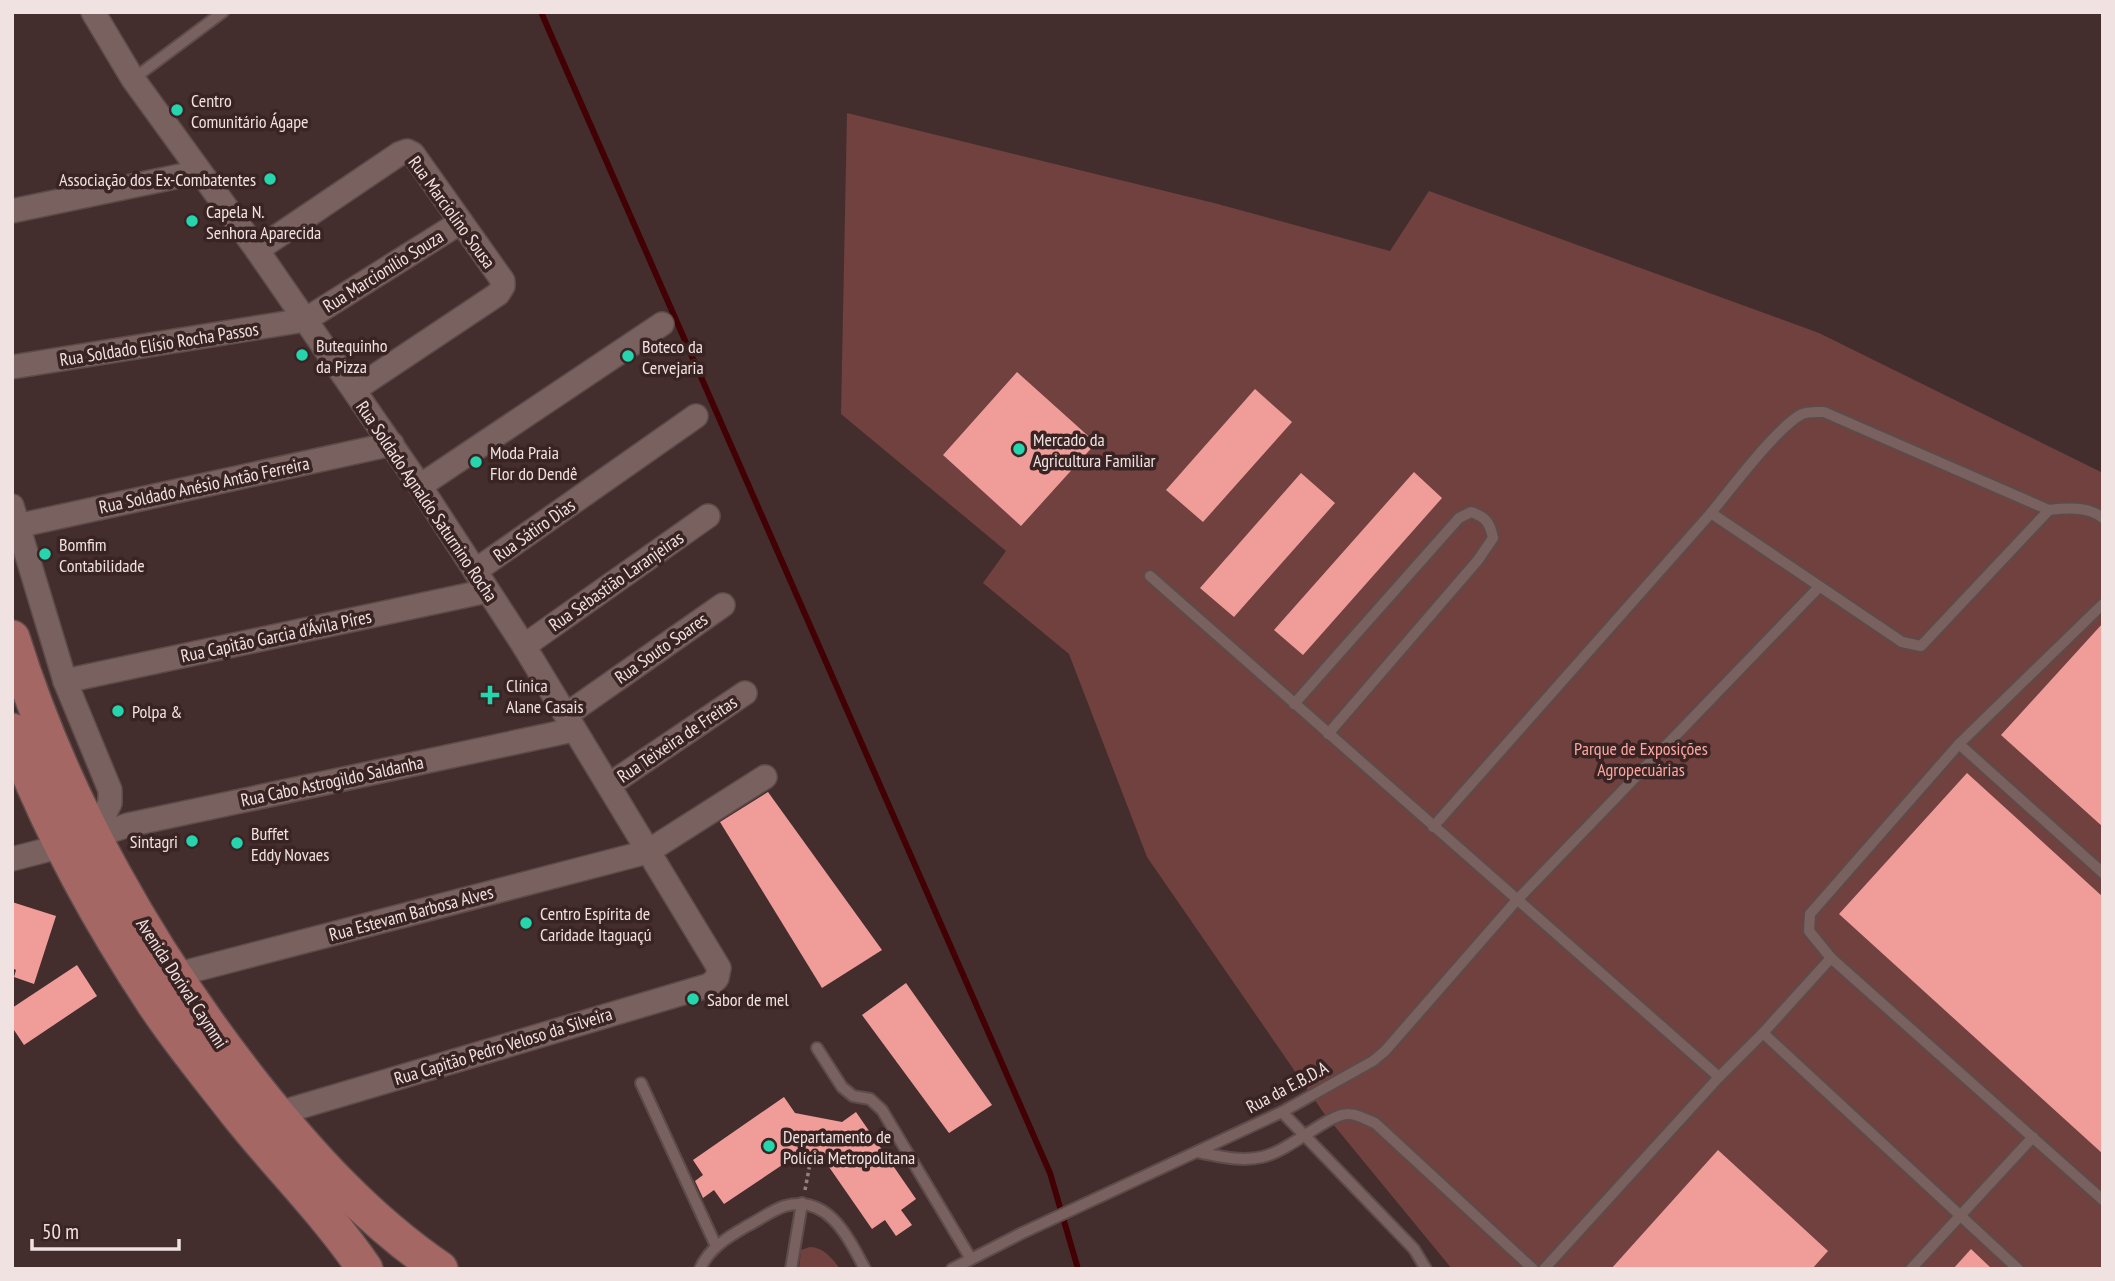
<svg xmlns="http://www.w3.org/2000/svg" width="2115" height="1281" font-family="'PT Sans Narrow',sans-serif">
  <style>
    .green { fill: #70413f }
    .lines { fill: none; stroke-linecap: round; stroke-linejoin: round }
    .stream { stroke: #420005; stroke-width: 6 }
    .building { fill: #f09d99 }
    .lane-casing { stroke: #5d4b4a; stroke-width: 14 }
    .street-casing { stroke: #5d4b4a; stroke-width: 26 }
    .primary-casing { stroke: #5d4b4a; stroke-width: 38 }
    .path { stroke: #92807f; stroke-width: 3.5; stroke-dasharray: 3.5 3.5; stroke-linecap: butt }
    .lane { stroke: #79615f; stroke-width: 10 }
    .street { stroke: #79615f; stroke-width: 23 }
    .primary { stroke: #a56764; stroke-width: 35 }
    .poi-dot { fill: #25d5ae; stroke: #392423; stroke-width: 2.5 }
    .labels { text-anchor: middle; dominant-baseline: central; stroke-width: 7; stroke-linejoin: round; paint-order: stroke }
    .poi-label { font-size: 18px; fill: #f0e2e1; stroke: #392423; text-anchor: start }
    .street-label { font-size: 18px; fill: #f0e2e1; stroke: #392423 }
    .park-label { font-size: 18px; fill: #fda6a1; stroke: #392423 }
  </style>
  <rect width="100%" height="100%" fill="#432e2d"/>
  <g class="green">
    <path d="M847,113L1214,203L1390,251L1429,191L1819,333L2103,473V1269H1452L1323,1112L1147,857L1069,654L983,583L1006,551L841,414Z"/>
    <path d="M810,1247C823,1247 833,1259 840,1269H799L801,1250Z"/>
  </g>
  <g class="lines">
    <path class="stream" d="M541,12L1050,1173L1078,1269"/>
  </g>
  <g class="building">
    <path d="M1017,372L1096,443L1021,526L943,455Z"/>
    <path d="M1255,389L1292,422L1203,522L1166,490Z"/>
    <path d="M1414,472L1442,498L1303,655L1274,630Z"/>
    <path d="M1301,473L1335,503L1234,617L1200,588Z"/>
    <path d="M2103,623V827L2001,735Z"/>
    <path d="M1967,773L2103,897V1154L1839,914Z"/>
    <path d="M768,792L882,950L822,988L720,822Z"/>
    <path d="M12,902L56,916L34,984L14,977L16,970L12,968Z"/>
    <path d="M77,965L97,996L24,1045L12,1027V1008Z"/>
    <path d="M906,983L992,1105L949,1133L862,1015Z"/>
    <path d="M784,1097L795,1113L842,1122L856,1112L916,1199L901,1210L912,1225L896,1236L885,1220L872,1229L820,1154L803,1151L724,1204L714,1190L703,1198L695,1181L703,1175L693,1160Z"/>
    <path d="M1718,1150L1828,1251L1812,1269H1611Z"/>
    <path d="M1971,1249L1992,1269H1953Z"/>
  </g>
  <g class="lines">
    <defs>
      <g id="lane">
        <path d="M133,79L223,12"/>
        <path d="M1711,513C1731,489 1777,427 1802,414C1809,411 1816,412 1824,412L2049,510"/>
        <path d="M1150,576L1719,1077L1544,1269"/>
        <path d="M1294,704L1459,518L1471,512C1486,517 1490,523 1493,538L1478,560L1328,734"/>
        <path d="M1959,744L2103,873"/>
        <path d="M1433,827L1711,513L1902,642L1921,646L2049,510C2067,508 2088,506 2103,518"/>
        <path d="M1831,958L2103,1200"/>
        <path d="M1763,1033L2018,1269"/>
        <path d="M817,1048L842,1087L853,1096L870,1099L882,1110L971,1259"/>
        <path d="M1719,1077L1763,1033L1831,958L1809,931L1810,914L1959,744L2103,604"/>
        <path d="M641,1083L716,1246"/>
        <path d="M1282,1112L1414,1249L1426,1269"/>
        <path d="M1197,1152C1219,1156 1240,1162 1262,1157C1290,1151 1329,1113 1349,1114C1357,1114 1367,1120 1375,1123L1533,1269"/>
        <path d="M700,1269C709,1248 728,1237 747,1226C759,1220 772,1210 785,1206C828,1194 848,1237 865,1269"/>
        <path d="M791,1269L802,1203"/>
        <path d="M952,1269L1022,1233L1282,1112L1373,1061L1385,1051L1516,901L1819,587"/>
        <path d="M1911,1269L2033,1137"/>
      </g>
      <g id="street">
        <path d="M93,12L133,79L257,250L420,486L524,646L719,968L717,978L710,985L276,1114"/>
        <path d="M12,211L199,172"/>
        <path d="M257,250L399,154L407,151L413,154L503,281V286L498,294L354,390"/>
        <path d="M12,367L305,320L461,222"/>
        <path d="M420,486L662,324"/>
        <path d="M12,506L65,681L110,790V803L93,837"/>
        <path d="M17,526L392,444"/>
        <path d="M475,571L696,416"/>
        <path d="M524,646L708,516"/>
        <path d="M65,681L487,591"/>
        <path d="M566,715L723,605"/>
        <path d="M609,785L745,693"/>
        <path d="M93,837L128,825L573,730"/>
        <path d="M12,859L62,846"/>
        <path d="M175,975L647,852L765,777"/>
      </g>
      <g id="primary">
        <path d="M12,638C63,801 150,954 255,1087C309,1155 368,1220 440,1269"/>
        <path d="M12,731C48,827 97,917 154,1003C179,1041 209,1077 237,1113C279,1166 327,1213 365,1269"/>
      </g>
    </defs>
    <use href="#lane" class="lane-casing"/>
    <use href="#street" class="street-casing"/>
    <use href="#primary" class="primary-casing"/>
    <path class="path" d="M805,1190L812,1153"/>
    <use href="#lane" class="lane"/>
    <use href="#street" class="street"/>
    <use href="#primary" class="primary"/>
  </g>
  <g class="poi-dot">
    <circle cx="177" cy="110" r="7"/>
    <circle cx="270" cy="179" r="7"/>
    <circle cx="192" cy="221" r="7"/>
    <circle cx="302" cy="355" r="7"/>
    <circle cx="628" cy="356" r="7"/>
    <circle cx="1019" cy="449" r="7"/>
    <circle cx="476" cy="462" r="7"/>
    <circle cx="45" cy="554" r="7"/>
    <path d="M486.5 684.5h7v7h7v7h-7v7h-7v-7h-7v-7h7z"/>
    <circle cx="118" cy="711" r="7"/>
    <circle cx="192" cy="841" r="7"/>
    <circle cx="237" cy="843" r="7"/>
    <circle cx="526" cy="923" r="7"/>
    <circle cx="693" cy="999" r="7"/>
    <circle cx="769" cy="1146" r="7"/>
  </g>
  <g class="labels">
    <g class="poi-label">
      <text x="191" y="100">Centro<tspan x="191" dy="21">Comunitário Ágape</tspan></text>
      <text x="256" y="179" text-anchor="end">Associação dos Ex-Combatentes</text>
      <text x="206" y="211">Capela N.<tspan x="206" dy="21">Senhora Aparecida</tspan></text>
      <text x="316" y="345">Butequinho<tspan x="316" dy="21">da Pizza</tspan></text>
      <text x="642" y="346">Boteco da<tspan x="642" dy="21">Cervejaria</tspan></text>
      <text x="1033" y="439">Mercado da<tspan x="1033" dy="21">Agricultura Familiar</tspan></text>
      <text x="490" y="452">Moda Praia<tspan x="490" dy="21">Flor do Dendê</tspan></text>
      <text x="59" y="544">Bomfim<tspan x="59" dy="21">Contabilidade</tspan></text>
      <text x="506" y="685">Clínica<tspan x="506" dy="21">Alane Casais</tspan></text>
      <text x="132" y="711">Polpa &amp;</text>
      <text x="251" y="833">Buffet<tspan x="251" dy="21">Eddy Novaes</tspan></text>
      <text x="178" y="841" text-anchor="end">Sintagri</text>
      <text x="540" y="913">Centro Espírita de<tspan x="540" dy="21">Caridade Itaguaçú</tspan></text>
      <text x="707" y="999">Sabor de mel</text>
      <text x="783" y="1136">Departamento de<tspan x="783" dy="21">Polícia Metropolitana</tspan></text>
    </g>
    <g class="street-label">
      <text transform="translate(452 212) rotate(54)">Rua Marciolino Sousa</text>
      <text transform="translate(383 271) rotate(-32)">Rua Marcionílio Souza</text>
      <text transform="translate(159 344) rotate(-9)">Rua Soldado Elísio Rocha Passos</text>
      <text transform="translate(204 485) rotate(-12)">Rua Soldado Anésio Antão Ferreira</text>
      <text transform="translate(427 501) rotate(56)">Rua Soldado Agnaldo Saturnino Rocha</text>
      <text transform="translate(534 530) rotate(-35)">Rua Sátiro Dias</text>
      <text transform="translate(616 581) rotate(-35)">Rua Sebastião Laranjeiras</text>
      <text transform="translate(276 636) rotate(-12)">Rua Capitão Garcia d'Ávila Píres</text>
      <text transform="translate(661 648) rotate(-35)">Rua Souto Soares</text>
      <text transform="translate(677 739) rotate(-34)">Rua Teixeira de Freitas</text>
      <text transform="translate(332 781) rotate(-12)">Rua Cabo Astrogildo Saldanha</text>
      <text transform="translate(411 913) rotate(-15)">Rua Estevam Barbosa Alves</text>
      <text transform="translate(182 983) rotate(57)">Avenida Dorival Caymmi</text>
      <text transform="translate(503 1046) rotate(-17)">Rua Capitão Pedro Veloso da Silveira</text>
      <text transform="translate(1287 1087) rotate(-28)">Rua da E.B.D.A</text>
    </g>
    <g class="park-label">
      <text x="1641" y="748">Parque de Exposições<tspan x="1641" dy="21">Agropecuárias</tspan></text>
    </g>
  </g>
  <rect width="2115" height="1281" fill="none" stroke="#f0e2e1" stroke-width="28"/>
  <path d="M32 1239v10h147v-10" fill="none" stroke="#f0e2e1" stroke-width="3.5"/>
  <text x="42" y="1239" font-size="21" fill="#f0e2e1" stroke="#392423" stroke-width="5" paint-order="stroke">50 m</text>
</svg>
